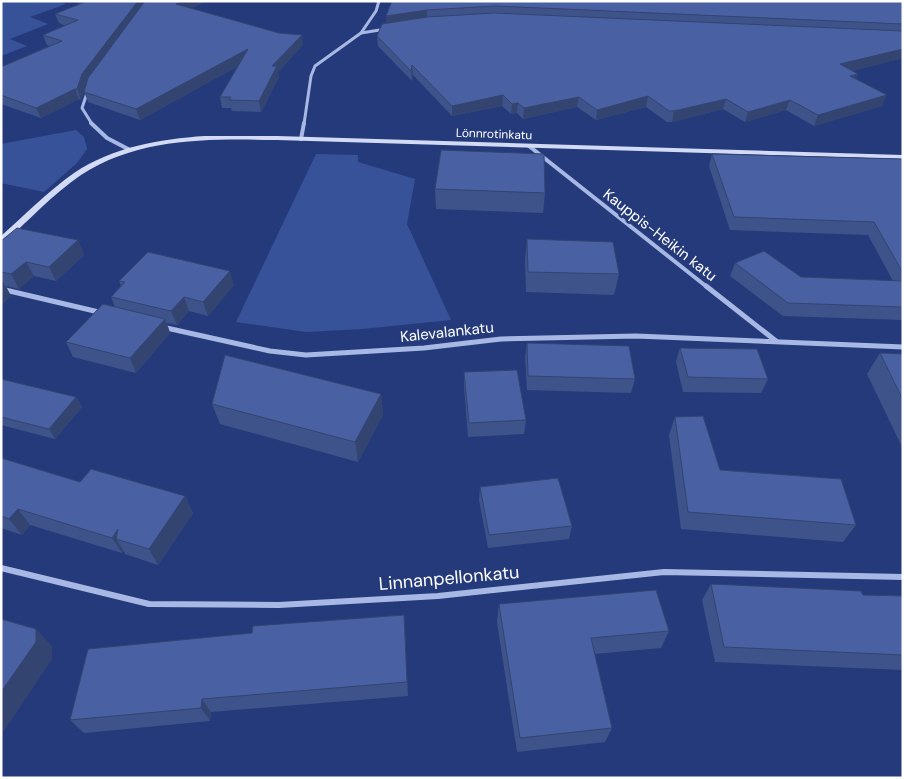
<svg xmlns="http://www.w3.org/2000/svg" width="904" height="779" font-family="'DM Sans',sans-serif">
  <style>
    .green { fill: #385299 }
    .lines { fill: none; stroke-linecap: round; stroke-linejoin: round }
    .street-far3 { stroke: #a8b8e5; stroke-width: 3 }
    .street-far2 { stroke: #a8b8e5; stroke-width: 4 }
    .street-far1 { stroke: #a8b8e5; stroke-width: 5 }
    .street { stroke: #a8b8e5; stroke-width: 6 }
    .secondary { fill: #d2daf4; fill-rule: evenodd }
    .wall { fill: #3f538b }
    .shaded-wall { fill: #334471 }
    .building { fill: #4961a2; stroke: #334471 }
    .labels { text-anchor: middle; dominant-baseline: central; stroke-width: 5; stroke-linejoin: round; paint-order: stroke }
    .far-street-label { font-size: 12px; fill: #fff; stroke: #253a7b }
    .street-label { font-size: 15px; fill: #fff; stroke: #253a7b }
    .near-street-label { font-size: 18px; fill: #fff; stroke: #253a7b }
  </style>
  <rect width="100%" height="100%" fill="#253a7b"/>
  <g class="green">
    <path d="M1,1H58L66,4L30,17L48,24L10,39L27,46L1,56Z"/>
    <path d="M76,130L84,137L87,149L77,163L44,192L1,183V144Z"/>
    <path d="M316,154L358,155V162L415,179L407,224L451,320L362,329L306,332L236,322Z"/>
  </g>
  <g class="lines">
    <g class="street-far3">
      <path d="M361,33L386,29"/>
      <path d="M88,90L82,108L92,124"/>
      <path d="M304,124L311,76L315,66L361,33L376,11L379,1"/>
    </g>
    <g class="street-far2">
      <path d="M91,123L107,138L130,150"/>
      <path d="M301,139L304,123"/>
      <path d="M529,146L707,287"/>
    </g>
    <g class="street-far1">
      <path d="M706,286L776,341"/>
      <path d="M1,289L103,313"/>
      <path d="M162,327L270,351L306,355L424,348L501,339L636,336L903,347"/>
    </g>
    <path class="street" d="M1,568L149,604L279,605L438,596L664,572L903,577"/>
    <path class="secondary" d="M205,136H277L903,155V159L277,140C210,139 140,137 81,175C53,194 29,220 4,243H1V236C25,215 47,192 74,173C113,147 159,139 205,136Z"/>
  </g>
  <g class="wall">
    <path d="M75,1H207L191,8L303,45L278,72L279,77L261,112L232,111L231,108H222L220,97L238,66L140,120L88,102L84,92L81,100L79,99L41,118L1,104V67L49,46L47,45L43,35L66,26L59,23L55,14L80,4L76,2Z"/>
    <path d="M392,1H903V58L852,71L858,74L856,80L882,106L814,126L786,110L745,122L723,109L672,122H667L646,107L596,120L577,107L523,119L517,113L511,114L502,106L452,116L413,75L412,81L378,46L377,36L386,23V16Z"/>
    <path d="M712,154L903,159V320L783,316L730,276L735,263L801,277L893,281L868,235L730,230L709,166Z"/>
    <path d="M435,189L545,193L543,213L436,209Z"/>
    <path d="M527,239L619,274L614,295L526,292L525,260Z"/>
    <path d="M78,240L84,255L56,281L34,276L19,289L6,286L11,296L1,305V241Z"/>
    <path d="M119,281L234,285L208,316L189,311L177,325L167,323L170,333L136,373L73,357L66,342L115,307L111,297L121,286Z"/>
    <path d="M527,343L635,379L631,393L527,390L525,357Z"/>
    <path d="M680,348L768,379L761,393L683,392L676,362Z"/>
    <path d="M880,353L903,354V449L867,374Z"/>
    <path d="M464,372L526,420L524,434L468,437L464,386Z"/>
    <path d="M1,379L76,397L82,407L55,439L1,425Z"/>
    <path d="M381,394L383,415L358,462L220,424L212,404Z"/>
    <path d="M675,417L720,470L856,525L843,542L681,529L669,435Z"/>
    <path d="M1,458L80,482L185,496L193,513L158,565L125,554L124,551L122,553L30,525L22,535L1,528Z"/>
    <path d="M480,487L572,526L569,539L488,548L479,500Z"/>
    <path d="M711,584L863,595L903,596V670L715,662L702,600Z"/>
    <path d="M499,604L669,631L661,648L594,654L612,728L605,742L517,752L497,622Z"/>
    <path d="M405,630L408,696L211,712L210,721L84,733L70,720Z"/>
  </g>
  <g class="shaded-wall">
    <path d="M138,1H148L86,85L81,100L77,89L82,74Z"/>
    <path d="M183,1H207L179,14L176,4Z"/>
    <path d="M427,10V20L386,26V16Z"/>
    <path d="M302,35L303,45L278,72L279,77L261,112L259,101L272,66Z"/>
    <path d="M248,49L250,60L140,120L136,109Z"/>
    <path d="M903,49V58L836,75L840,64Z"/>
    <path d="M412,65L413,75L412,81L411,71Z"/>
    <path d="M858,74L854,85L850,76Z"/>
    <path d="M75,89L79,99L41,118L36,108Z"/>
    <path d="M503,95L502,106L452,116V106Z"/>
    <path d="M887,95L882,106L814,126L818,115Z"/>
    <path d="M648,96L646,107L596,120L597,110Z"/>
    <path d="M579,97L577,107L523,119L524,108Z"/>
    <path d="M726,99L723,109L672,122L674,111Z"/>
    <path d="M790,100L786,110L745,122L748,112Z"/>
    <path d="M518,103L517,113L511,114L512,104Z"/>
    <path d="M78,240L84,255L56,281L49,267Z"/>
    <path d="M26,262L34,276L19,289L11,274Z"/>
    <path d="M230,271L234,285L208,316L203,302Z"/>
    <path d="M3,282L11,296L1,305V283Z"/>
    <path d="M184,297L189,311L177,325L171,311Z"/>
    <path d="M165,319L170,333L136,373L130,358Z"/>
    <path d="M381,394L383,415L358,462L355,442Z"/>
    <path d="M76,397L82,407L55,439L49,429Z"/>
    <path d="M185,496L193,513L158,565L149,549Z"/>
    <path d="M18,509L30,525L22,535L9,519Z"/>
    <path d="M118,529L116,539L124,551L122,553L112,538Z"/>
    <path d="M404,615L405,630L408,696L407,682Z"/>
    <path d="M36,629L52,646V659L2,734L1,692Z"/>
    <path d="M202,699L211,712L210,721L201,708Z"/>
  </g>
  <g class="building">
    <path d="M87,1H138L82,74L77,89H75L36,108L1,95V67L62,41L43,35L78,20L55,14Z"/>
    <path d="M145,1H183L176,4L279,33L302,35L272,66H277L259,101L229,100L231,97H220L248,49L136,109L84,92L88,78Z"/>
    <path d="M392,1H903V24L495,6L427,10L386,16Z"/>
    <path d="M494,13L903,31V49L840,64L858,74L850,76L887,95L818,115L790,100L748,112L726,99L674,111H669L648,96L597,110L579,97L524,108L518,103L512,104L503,95L452,106L412,65L411,71L377,36L382,24L427,17Z"/>
    <path d="M441,150L544,154L545,193L435,189Z"/>
    <path d="M712,154L903,159V273L874,222L734,217Z"/>
    <path d="M17,228L78,240L49,267L26,262L11,274L1,272V241Z"/>
    <path d="M527,239L613,242L619,274L528,272Z"/>
    <path d="M764,251L801,277L903,281V307L788,303L735,263Z"/>
    <path d="M148,252L230,271L203,302L184,297L171,311L111,297L125,282L119,281Z"/>
    <path d="M103,304L165,319L130,358L66,342Z"/>
    <path d="M527,343L629,346L635,379L528,376Z"/>
    <path d="M680,348L757,349L768,379L688,377Z"/>
    <path d="M880,353L903,354V400Z"/>
    <path d="M225,355L381,394L355,442L212,404Z"/>
    <path d="M517,370L526,420L469,423L464,372Z"/>
    <path d="M1,379L76,397L49,429L1,417Z"/>
    <path d="M703,416L720,470L841,479L856,525L688,512L675,417Z"/>
    <path d="M1,458L80,482L91,469L185,496L149,549L116,539L118,529L112,538L18,509L9,519L1,516Z"/>
    <path d="M558,478L572,526L489,535L480,487Z"/>
    <path d="M711,584L861,591L863,595L903,596V655L724,647Z"/>
    <path d="M656,590L669,631L591,638L612,728L520,738L499,604Z"/>
    <path d="M404,615L407,682L202,699L201,708L70,720L88,649L252,633L253,626Z"/>
    <path d="M1,619L36,629V642L1,692Z"/>
  </g>
  <g class="labels">
    <g class="far-street-label">
      <text transform="translate(494 134) rotate(2)">Lönnrotinkatu</text>
    </g>
    <g class="street-label">
      <text transform="translate(660 235) rotate(38)">Kauppis-Heikin katu</text>
      <text transform="translate(447 332) rotate(-6)">Kalevalankatu</text>
    </g>
    <g class="near-street-label">
      <text transform="translate(449 578) rotate(-5)">Linnanpellonkatu</text>
    </g>
  </g>
  <rect width="904" height="779" fill="none" stroke="#ffffff" stroke-width="5"/>
</svg>
